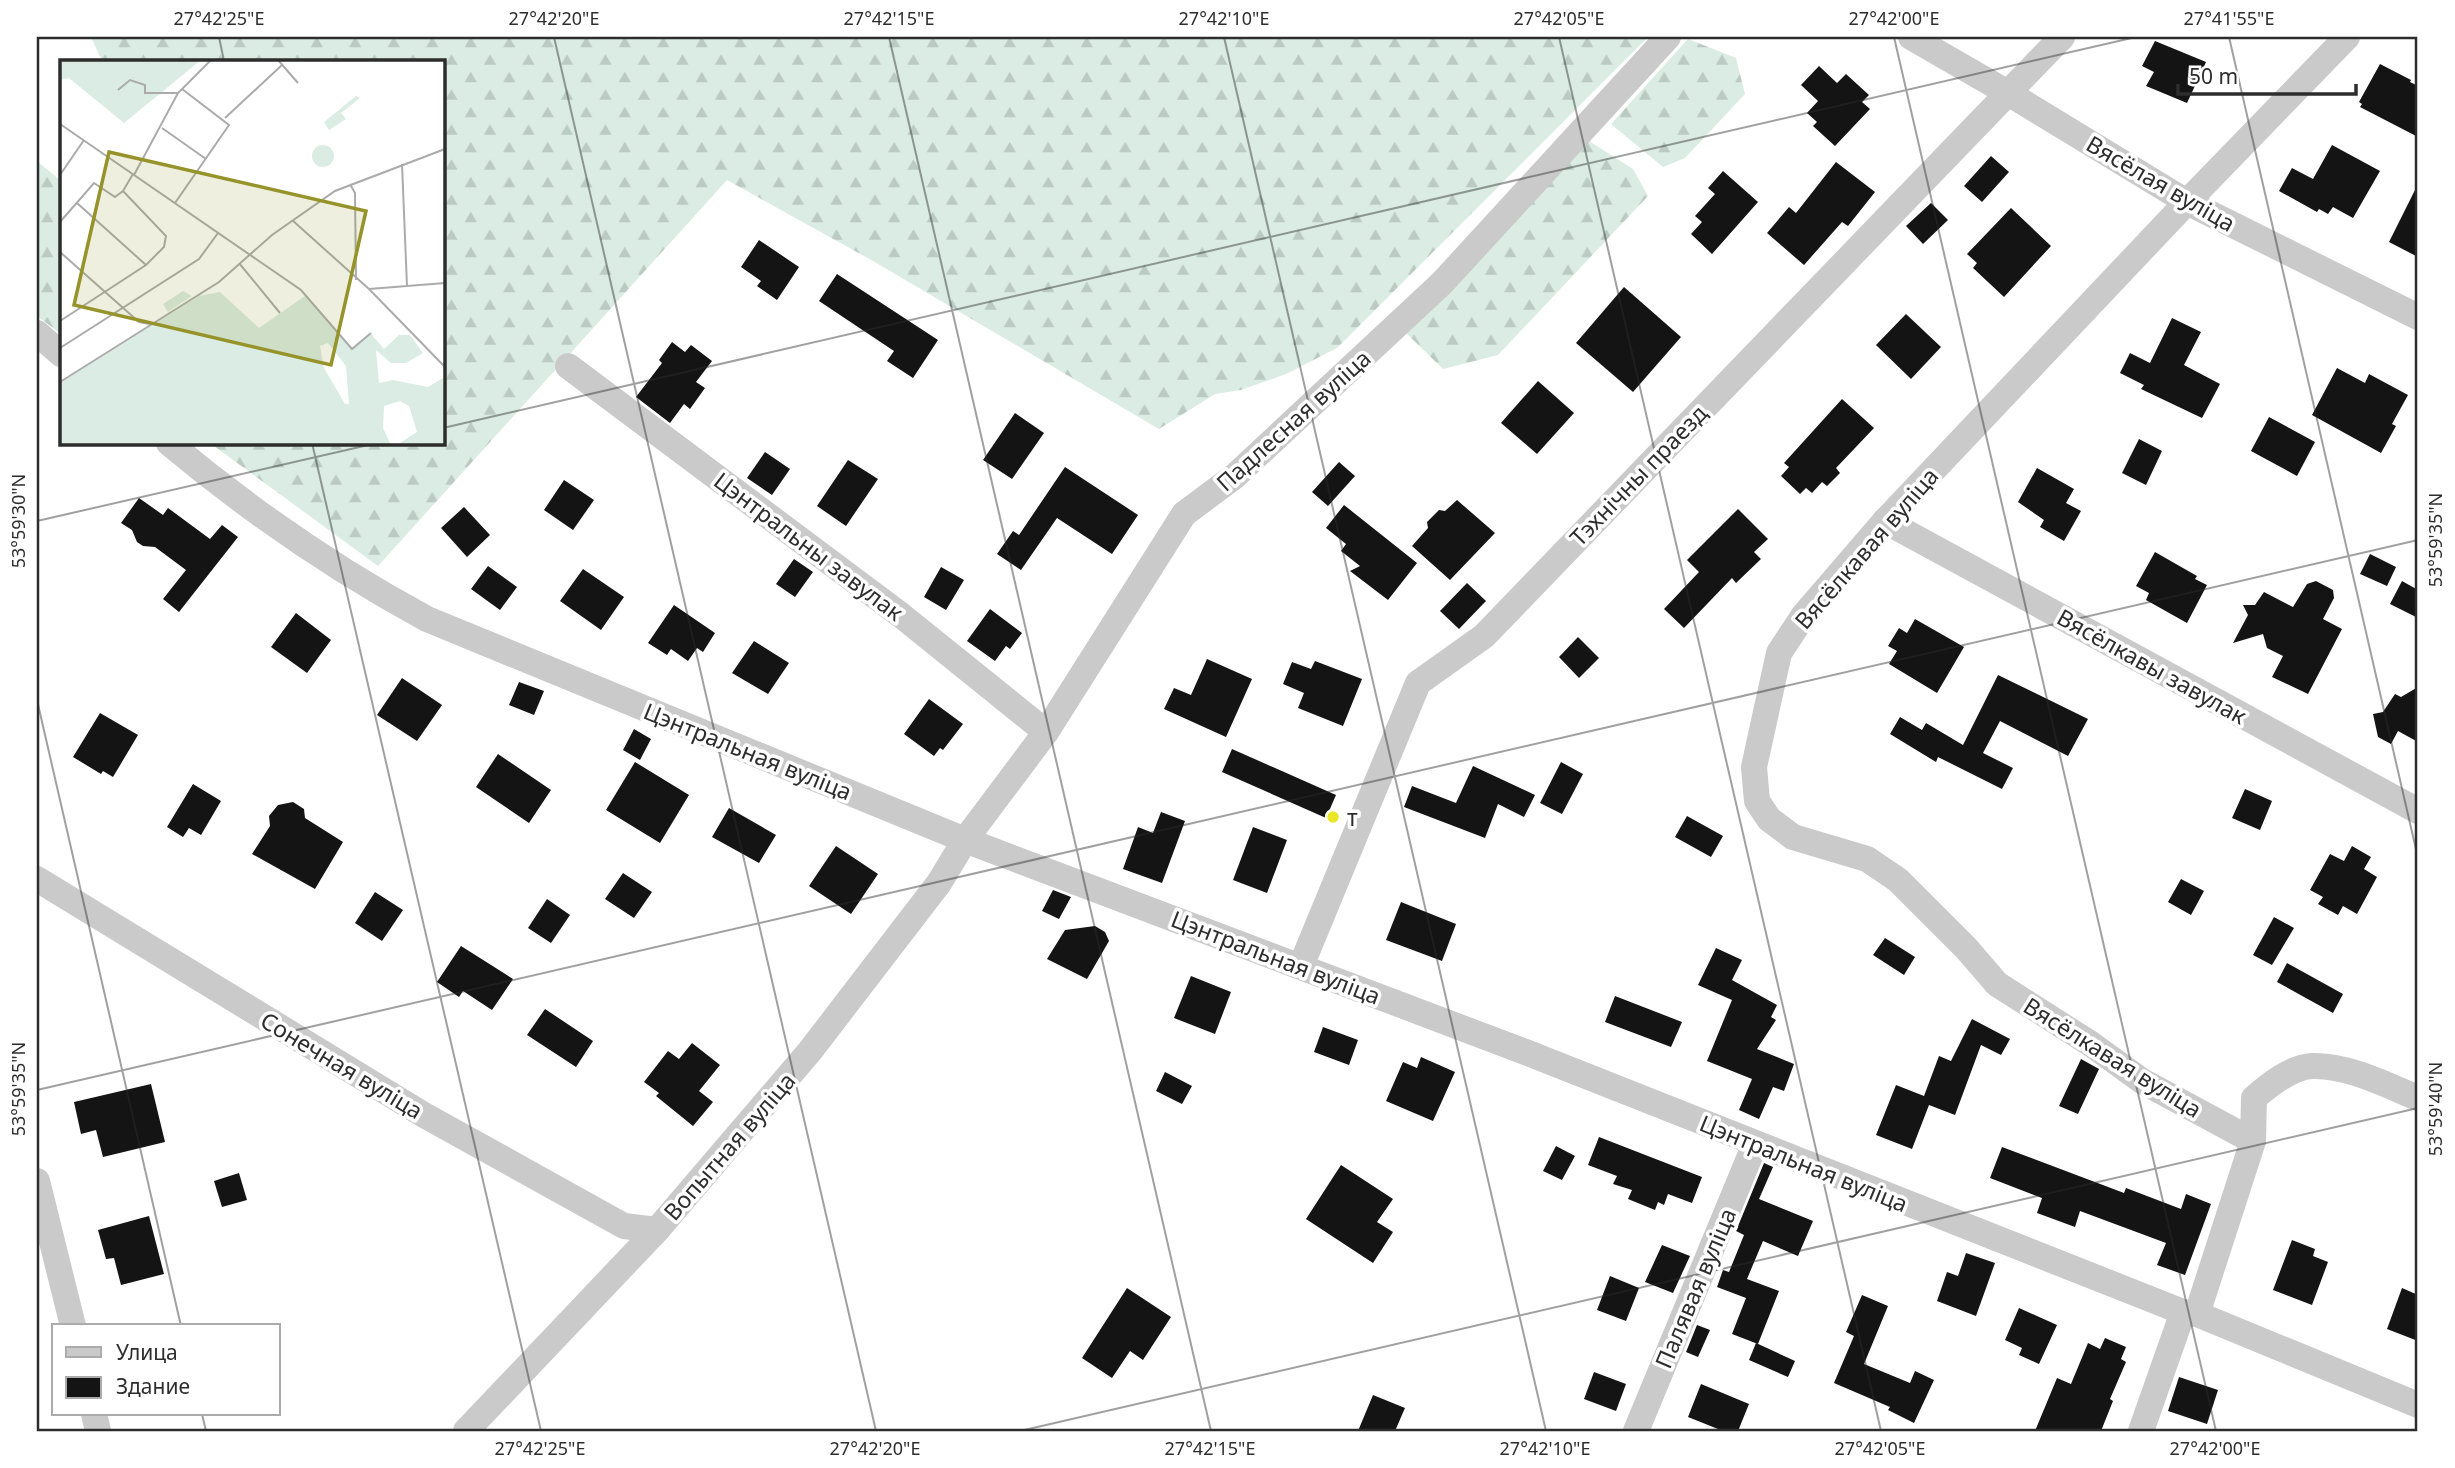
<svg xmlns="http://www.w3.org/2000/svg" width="2455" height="1468" font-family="'Noto Sans',sans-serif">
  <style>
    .forest { fill: url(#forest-firs) }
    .building { fill: #141414 }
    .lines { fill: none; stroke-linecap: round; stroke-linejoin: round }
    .minor { stroke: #cacaca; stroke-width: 26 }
    .ticks { fill: none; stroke: #2d2d2d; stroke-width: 2; stroke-opacity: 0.45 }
    .poi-dot { fill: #ece628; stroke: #fff; stroke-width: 2.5 }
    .labels { text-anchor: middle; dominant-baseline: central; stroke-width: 7; stroke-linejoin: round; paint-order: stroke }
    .street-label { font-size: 23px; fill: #2d2d2d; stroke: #fff }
    .poi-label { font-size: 23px; fill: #2d2d2d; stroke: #fff; text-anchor: start }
    .inset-road { fill: none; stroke: #ababab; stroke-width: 2 }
    .view { fill: #96932a; fill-opacity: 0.15; stroke: #96932a; stroke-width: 3.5 }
    .inset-edge { fill: none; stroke: #2d2d2d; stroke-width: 3.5 }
    .neatline { fill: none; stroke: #2d2d2d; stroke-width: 2.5 }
    .ticks-label { font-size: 18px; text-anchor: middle; fill: #2d2d2d }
  </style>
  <defs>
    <pattern id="forest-firs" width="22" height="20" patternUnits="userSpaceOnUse" patternTransform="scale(1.75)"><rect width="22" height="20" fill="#daece3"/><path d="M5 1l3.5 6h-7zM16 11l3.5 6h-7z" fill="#bbcbc3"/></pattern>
  </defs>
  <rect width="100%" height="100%" fill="#fff"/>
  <g class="forest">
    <path d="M91,37H1648L1337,348L1286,374L1241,390L1215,394L1159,429L873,261L727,180L378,566L210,443H443V61H102Z"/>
    <path d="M1688,39L1736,58L1745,94L1685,158L1663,167L1611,124Z"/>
    <path d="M1589,141L1633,169L1648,196L1498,355L1443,369L1404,331Z"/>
    <path d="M37,161L61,181V334L37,316Z"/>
  </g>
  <g class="building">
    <path d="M2155,41L2206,62L2187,103L2146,86L2154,72L2142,66Z"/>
    <path d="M2380,64L2411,80L2410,82L2418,86V137L2360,107L2362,104L2359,102Z"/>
    <path d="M1819,66L1837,83L1846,74L1869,95L1862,102L1870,109L1835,146L1813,126L1817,122L1807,113L1818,101L1801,85Z"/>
    <path d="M2332,145L2380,171L2353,218L2333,207L2328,214L2319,209L2317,212L2279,191L2292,168L2313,179Z"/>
    <path d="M1991,156L2009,172L1982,202L1964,186Z"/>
    <path d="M1836,162L1875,192L1848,226L1842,222L1804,265L1767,233L1789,207L1796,213Z"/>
    <path d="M1723,171L1758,202L1712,254L1691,234L1702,222L1695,216L1715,194L1708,188Z"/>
    <path d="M2418,184V257L2389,242Z"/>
    <path d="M1931,203L1948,220L1923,244L1906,226Z"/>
    <path d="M2011,208L2051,246L2004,297L1973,268L1977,263L1967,254Z"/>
    <path d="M759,240L799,267L777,300L757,286L761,281L741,267Z"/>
    <path d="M837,274L938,340L913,378L887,361L894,351L819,301Z"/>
    <path d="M1624,287L1681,337L1633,392L1576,343Z"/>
    <path d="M1906,314L1941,347L1911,379L1876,345Z"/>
    <path d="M2172,318L2201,332L2184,365L2220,384L2202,418L2141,389L2144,385L2120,373L2130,353L2150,363Z"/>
    <path d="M672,342L685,352L691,345L712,361L696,382L705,388L690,409L684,404L670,423L636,397L662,363L659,360Z"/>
    <path d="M2337,368L2365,383L2369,374L2408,395L2392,424L2396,426L2381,453L2312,415Z"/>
    <path d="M1538,381L1574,413L1537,454L1501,423Z"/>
    <path d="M1842,399L1874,428L1836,468L1840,473L1827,486L1822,482L1812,493L1806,488L1800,494L1781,476L1789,467L1784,463Z"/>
    <path d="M1015,413L1044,433L1012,479L983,460Z"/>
    <path d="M2269,417L2315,442L2297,476L2251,451Z"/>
    <path d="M2139,439L2162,451L2146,485L2122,473Z"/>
    <path d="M765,452L790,469L772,495L747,478Z"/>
    <path d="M848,460L878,479L846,526L817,506Z"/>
    <path d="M1339,462L1355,476L1328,506L1312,492Z"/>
    <path d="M1065,467L1138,515L1112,554L1057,518L1021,570L997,554L1013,531L1019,535Z"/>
    <path d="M2037,468L2074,489L2066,503L2081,511L2064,541L2040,527L2044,520L2018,502Z"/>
    <path d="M564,480L594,500L573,530L544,510Z"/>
    <path d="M139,498L163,515L168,508L210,539L222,525L238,537L179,612L163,599L186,570L155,547L143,546L137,542L132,530L121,523Z"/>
    <path d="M1457,500L1495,533L1450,580L1412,546L1428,528L1427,522L1439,510L1445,511Z"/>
    <path d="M1344,505L1417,563L1388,600L1350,571L1360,566L1341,551L1346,544L1326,528Z"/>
    <path d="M464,507L490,535L467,557L441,528Z"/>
    <path d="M1738,509L1768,539L1754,552L1761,559L1736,583L1732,578L1684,628L1664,609L1699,572L1687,560Z"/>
    <path d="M2155,552L2197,576L2195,579L2207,585L2187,623L2146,600L2149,593L2136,586Z"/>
    <path d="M2370,554L2396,567L2387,586L2360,574Z"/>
    <path d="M794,559L813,572L795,597L776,584Z"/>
    <path d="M488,566L517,587L500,610L471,589Z"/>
    <path d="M941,567L964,580L946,610L924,597Z"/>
    <path d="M583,569L624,597L601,630L560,601Z"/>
    <path d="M2316,581L2333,590L2334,598L2323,619L2342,629L2308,694L2272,677L2283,656L2267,648L2263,634L2233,643L2248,615L2243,605H2255L2264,592L2293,607L2307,584Z"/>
    <path d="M2402,581L2418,590V618L2390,604Z"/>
    <path d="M1467,583L1486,601L1459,629L1440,611Z"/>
    <path d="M674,605L715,633L703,652L697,648L688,661L671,649L667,655L648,643Z"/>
    <path d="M990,609L1022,633L1010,649L1006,646L995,661L967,641Z"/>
    <path d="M296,613L331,640L307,673L271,647Z"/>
    <path d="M1915,619L1964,647L1937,693L1889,664L1897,651L1888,646L1899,628L1907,633Z"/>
    <path d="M1578,637L1599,658L1579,678L1559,657Z"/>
    <path d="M754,641L789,663L768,694L732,673Z"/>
    <path d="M1207,659L1252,679L1226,737L1164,709L1174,688L1191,695Z"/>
    <path d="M1315,661L1362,679L1343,726L1298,708L1304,693L1283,684L1292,662L1311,669Z"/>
    <path d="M1998,675L2088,719L2068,756L2000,721L1983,753L2013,768L2002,789L1938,757L1936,762L1890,734L1900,717L1922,730L1926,723L1963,745Z"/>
    <path d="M402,678L442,705L417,741L377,715Z"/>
    <path d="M519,682L544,691L534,715L509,705Z"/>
    <path d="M2418,687V742L2398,731L2391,744L2378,737L2373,714L2383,712L2395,694L2401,697Z"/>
    <path d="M929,699L963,724L943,750L940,748L934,756L904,734Z"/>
    <path d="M100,713L138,735L113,777L103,771L101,774L73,757Z"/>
    <path d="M634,729L651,739L640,760L623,750Z"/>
    <path d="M1232,749L1336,795L1326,818L1222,772Z"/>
    <path d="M498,754L551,790L529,823L476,787Z"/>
    <path d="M635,762L689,795L660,843L606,810Z"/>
    <path d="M1561,762L1583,774L1562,814L1540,803Z"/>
    <path d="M1473,766L1535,795L1524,817L1498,804L1485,838L1404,807L1412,786L1456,803Z"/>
    <path d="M193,784L221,801L201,835L189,828L183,837L167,827Z"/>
    <path d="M2245,789L2272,801L2260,830L2232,818Z"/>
    <path d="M293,802L304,809L305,818L343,842L315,889L252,854L270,826L269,816L278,805Z"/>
    <path d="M729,808L776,835L759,863L712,837Z"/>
    <path d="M1161,812L1185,821L1162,883L1123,869L1138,827L1153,833Z"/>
    <path d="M1687,816L1723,836L1711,857L1675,837Z"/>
    <path d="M1253,827L1287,840L1267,893L1233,880Z"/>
    <path d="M836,846L878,874L851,914L809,886Z"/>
    <path d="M2352,846L2371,857L2364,869L2377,877L2357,914L2343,906L2338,915L2318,904L2323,897L2310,890L2330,854L2344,861Z"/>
    <path d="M623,873L652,892L634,918L605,899Z"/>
    <path d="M2181,879L2204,891L2191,915L2168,902Z"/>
    <path d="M1053,890L1071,897L1059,919L1042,911Z"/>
    <path d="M375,892L403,910L382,941L355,923Z"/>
    <path d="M547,899L570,915L551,943L528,928Z"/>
    <path d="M1401,902L1456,924L1442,961L1386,940Z"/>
    <path d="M2274,917L2294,928L2272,965L2253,955Z"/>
    <path d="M1095,926L1105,932L1109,941L1087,979L1047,959L1065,930Z"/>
    <path d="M1885,938L1915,957L1904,975L1873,955Z"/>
    <path d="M461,946L513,979L492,1010L463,991L459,997L437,982Z"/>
    <path d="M1716,948L1742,960L1732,980L1777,1005L1771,1017L1776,1020L1757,1049L1794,1064L1784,1091L1773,1087L1759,1119L1739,1110L1752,1079L1707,1061L1732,1000L1698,985Z"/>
    <path d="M2287,963L2343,994L2333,1013L2277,982Z"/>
    <path d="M1191,976L1231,992L1215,1034L1174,1018Z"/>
    <path d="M1615,996L1682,1022L1671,1047L1605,1022Z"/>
    <path d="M545,1009L593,1041L576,1067L527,1035Z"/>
    <path d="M1972,1019L2010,1039L2001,1055L1981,1045L1955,1115L1929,1105L1912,1149L1876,1135L1896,1085L1924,1096L1939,1056L1951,1061Z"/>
    <path d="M1323,1027L1358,1040L1349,1065L1314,1052Z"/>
    <path d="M692,1043L720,1065L699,1091L713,1102L693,1126L656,1096L659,1093L644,1082L668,1051L679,1059Z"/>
    <path d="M1421,1057L1455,1072L1433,1121L1386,1101L1403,1062L1417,1068Z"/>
    <path d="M2081,1059L2099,1069L2078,1114L2059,1106Z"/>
    <path d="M1165,1072L1192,1086L1182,1104L1156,1091Z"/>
    <path d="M151,1084L165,1142L103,1157L96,1130L81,1134L74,1102Z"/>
    <path d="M1599,1137L1702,1177L1692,1203L1668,1194L1664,1205L1658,1202L1655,1210L1628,1199L1632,1190L1613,1184L1617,1176L1588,1165Z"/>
    <path d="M1556,1146L1575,1156L1562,1180L1543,1171Z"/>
    <path d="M2002,1147L2124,1193L2126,1188L2181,1209L2186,1194L2211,1204L2185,1275L2157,1265L2166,1243L2080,1211L2075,1227L2037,1213L2042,1198L1990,1178Z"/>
    <path d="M1764,1163L1773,1167L1759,1199L1813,1221L1798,1256L1763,1241L1747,1279L1779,1291L1758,1344L1732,1334L1746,1298L1717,1287L1723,1270L1729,1272L1744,1235L1736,1231Z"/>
    <path d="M1341,1165L1393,1199L1377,1222L1393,1232L1373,1263L1306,1219Z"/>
    <path d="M239,1173L247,1200L222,1207L214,1181Z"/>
    <path d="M149,1216L164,1274L121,1285L114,1258L106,1259L98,1230Z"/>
    <path d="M2292,1240L2315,1249L2313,1256L2328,1262L2312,1305L2273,1290Z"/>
    <path d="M1662,1245L1690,1256L1673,1293L1645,1282Z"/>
    <path d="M1966,1253L1995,1263L1976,1316L1937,1301L1947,1272L1958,1276Z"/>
    <path d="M1610,1276L1639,1288L1626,1321L1597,1310Z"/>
    <path d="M1127,1288L1171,1317L1143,1360L1130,1351L1112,1378L1082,1358Z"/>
    <path d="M2402,1288L2418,1295V1341L2387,1329Z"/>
    <path d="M1862,1295L1888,1306L1864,1364L1910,1383L1915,1371L1934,1380L1914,1423L1888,1410L1890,1407L1834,1383L1854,1336L1846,1332Z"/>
    <path d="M2019,1308L2057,1325L2039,1364L2019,1355L2022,1348L2005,1340Z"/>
    <path d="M1697,1325L1710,1330L1698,1357L1686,1352Z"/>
    <path d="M2105,1338L2126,1347L2121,1359L2126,1362L2110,1399L2113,1401L2101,1431H2035L2057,1378L2071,1384L2088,1343L2100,1349Z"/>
    <path d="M1756,1343L1795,1361L1788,1377L1749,1360Z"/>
    <path d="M1594,1372L1626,1384L1616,1411L1584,1399Z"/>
    <path d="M2179,1377L2218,1390L2207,1424L2168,1411Z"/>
    <path d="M1701,1384L1749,1404L1738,1431H1723L1688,1417Z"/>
    <path d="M1373,1395L1405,1408L1395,1431H1358Z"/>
  </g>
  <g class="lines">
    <g class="minor">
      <path d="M1911,37L2008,93L2187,202L2418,317"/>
      <path d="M37,333L61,354"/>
      <path d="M568,366L902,616L1046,732"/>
      <path d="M169,443C248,509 336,570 427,619L965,840L1528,1053L2183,1312L2197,1314L2418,1405"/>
      <path d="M1885,521L2418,811"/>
      <path d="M37,879L424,1115L624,1226L657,1230"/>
      <path d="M1301,966L1418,683L1484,636L2062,37"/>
      <path d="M2253,1141L2254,1098C2269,1085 2291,1067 2312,1066C2348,1065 2386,1085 2418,1098"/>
      <path d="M37,1181L73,1326"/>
      <path d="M2197,1314L2253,1141L2142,1081L2091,1044L1997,984L1966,948L1898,880L1867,859L1793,837L1769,819L1757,801L1754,767L1779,653L1804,615L1885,521L2187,202L2347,37"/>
      <path d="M94,1414L98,1431"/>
      <path d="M466,1431L657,1230L810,1051L939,883L965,840L1046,732L1184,514L1235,476L1442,283L1668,37"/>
      <path d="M1636,1431L1755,1144"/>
      <path d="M2141,1431L2183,1312"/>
    </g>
  </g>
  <path class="ticks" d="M219,37L224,61M554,37L876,1431M889,37L1211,1431M1224,37L1546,1431M1559,37L1881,1431M1894,37L2216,1431M2229,37L2418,858M443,428L2136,37M312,443L541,1431M37,521L377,443M37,700L181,1326M37,1090L2418,540M202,1414L206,1431M1020,1431L2418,1108"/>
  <circle class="poi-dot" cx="1333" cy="817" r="7"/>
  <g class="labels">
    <g class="street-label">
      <text transform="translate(2161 183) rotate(30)">Вясёлая вуліца</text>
      <text transform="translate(1293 420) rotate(-42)">Падлесная вуліца</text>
      <text transform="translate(1638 475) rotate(-46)">Тэхнічны праезд</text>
      <text transform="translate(809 546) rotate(37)">Цэнтральны завулак</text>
      <text transform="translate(1866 548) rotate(-49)">Вясёлкавая вуліца</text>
      <text transform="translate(2152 666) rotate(29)">Вясёлкавы завулак</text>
      <text transform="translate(748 751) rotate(22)">Цэнтральная вуліца</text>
      <text transform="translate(1276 957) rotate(21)">Цэнтральная вуліца</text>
      <text transform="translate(2113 1057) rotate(32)">Вясёлкавая вуліца</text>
      <text transform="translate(342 1065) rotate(31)">Сонечная вуліца</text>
      <text transform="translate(729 1146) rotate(-49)">Вопытная вуліца</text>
      <text transform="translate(1804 1163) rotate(22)">Цэнтральная вуліца</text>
      <text transform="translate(1695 1288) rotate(-67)">Палявая вуліца</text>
    </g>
    <g class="poi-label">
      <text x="1347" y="817">т</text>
    </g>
  </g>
  <g transform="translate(60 60)">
    <rect width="385" height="385" fill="#fff"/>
    <path d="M296,36L300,38L281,53L286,59L269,70L264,62Z" fill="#daece3"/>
    <path d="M0,0H141L64,63L9,18L0,20ZM123,231L132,236L108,252L103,244ZM160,232L199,268L245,236L292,290L311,274L324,289L339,275H350L363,293L346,303H331L316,290L319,323L333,320L368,327L383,318L385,385H337L357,372L349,346L340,341L324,346L323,368L331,385H0V323L139,236ZM268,283L286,306L289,344H285L264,308L260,286Z" fill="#daece3" fill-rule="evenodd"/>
    <path d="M252 96a11 11 0 1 1 22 0a11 11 0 1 1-22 0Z" fill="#daece3"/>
    <path class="inset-road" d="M218,0L238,23M58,30L70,20L85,25V33H118M165,58L222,5M0,64L241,230L292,289L311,273M102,68L146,99M342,104L347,226M0,115L24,80M74,115L118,33L151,0M290,124L295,133L296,220M17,143L86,205M115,143L169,65L122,29M232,160L309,229L385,307M0,162L34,123L55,137L63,131M0,192L79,262L90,264M179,203L220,253M309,229L385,223M0,261L86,205L104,187L106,176L63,131L73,114M0,288L139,199L158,173M0,322L159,222L212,175L275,131L385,89"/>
    <path class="view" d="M49,92L306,151L271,305L14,245Z"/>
    <rect width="385" height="385" class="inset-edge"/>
  </g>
  <rect width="2455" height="1468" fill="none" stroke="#ffffff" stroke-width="77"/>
  <rect x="52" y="1324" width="228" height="91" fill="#ffffff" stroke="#ababab" stroke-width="2"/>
  <rect x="66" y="1347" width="35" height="10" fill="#cacaca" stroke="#ababab" stroke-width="2"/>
  <text x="116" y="1360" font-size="21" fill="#2d2d2d">Улица</text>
  <rect x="66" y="1377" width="35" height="21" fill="#141414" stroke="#ababab" stroke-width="2"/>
  <text x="116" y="1394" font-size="21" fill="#2d2d2d">Здание</text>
  <path d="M2178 84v10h178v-10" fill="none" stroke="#2d2d2d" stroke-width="3.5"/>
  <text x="2189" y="84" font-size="21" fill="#2d2d2d" stroke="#ffffff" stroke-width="5" paint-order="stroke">50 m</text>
  <rect x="38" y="38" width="2378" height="1392" class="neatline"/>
  <g class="ticks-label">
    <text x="219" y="25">27°42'25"E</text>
    <text x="554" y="25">27°42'20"E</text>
    <text x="889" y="25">27°42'15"E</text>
    <text x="1224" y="25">27°42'10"E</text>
    <text x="1559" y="25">27°42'05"E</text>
    <text x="1894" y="25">27°42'00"E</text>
    <text x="2229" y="25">27°41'55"E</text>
    <text transform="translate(19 521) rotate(-90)" y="6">53°59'30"N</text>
    <text transform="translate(2436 540) rotate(-90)" y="6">53°59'35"N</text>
    <text transform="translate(19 1089) rotate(-90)" y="6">53°59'35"N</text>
    <text transform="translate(2436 1109) rotate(-90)" y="6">53°59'40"N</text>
    <text x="540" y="1455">27°42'25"E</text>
    <text x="875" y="1455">27°42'20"E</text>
    <text x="1210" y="1455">27°42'15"E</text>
    <text x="1545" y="1455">27°42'10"E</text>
    <text x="1880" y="1455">27°42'05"E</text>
    <text x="2215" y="1455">27°42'00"E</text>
  </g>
</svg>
